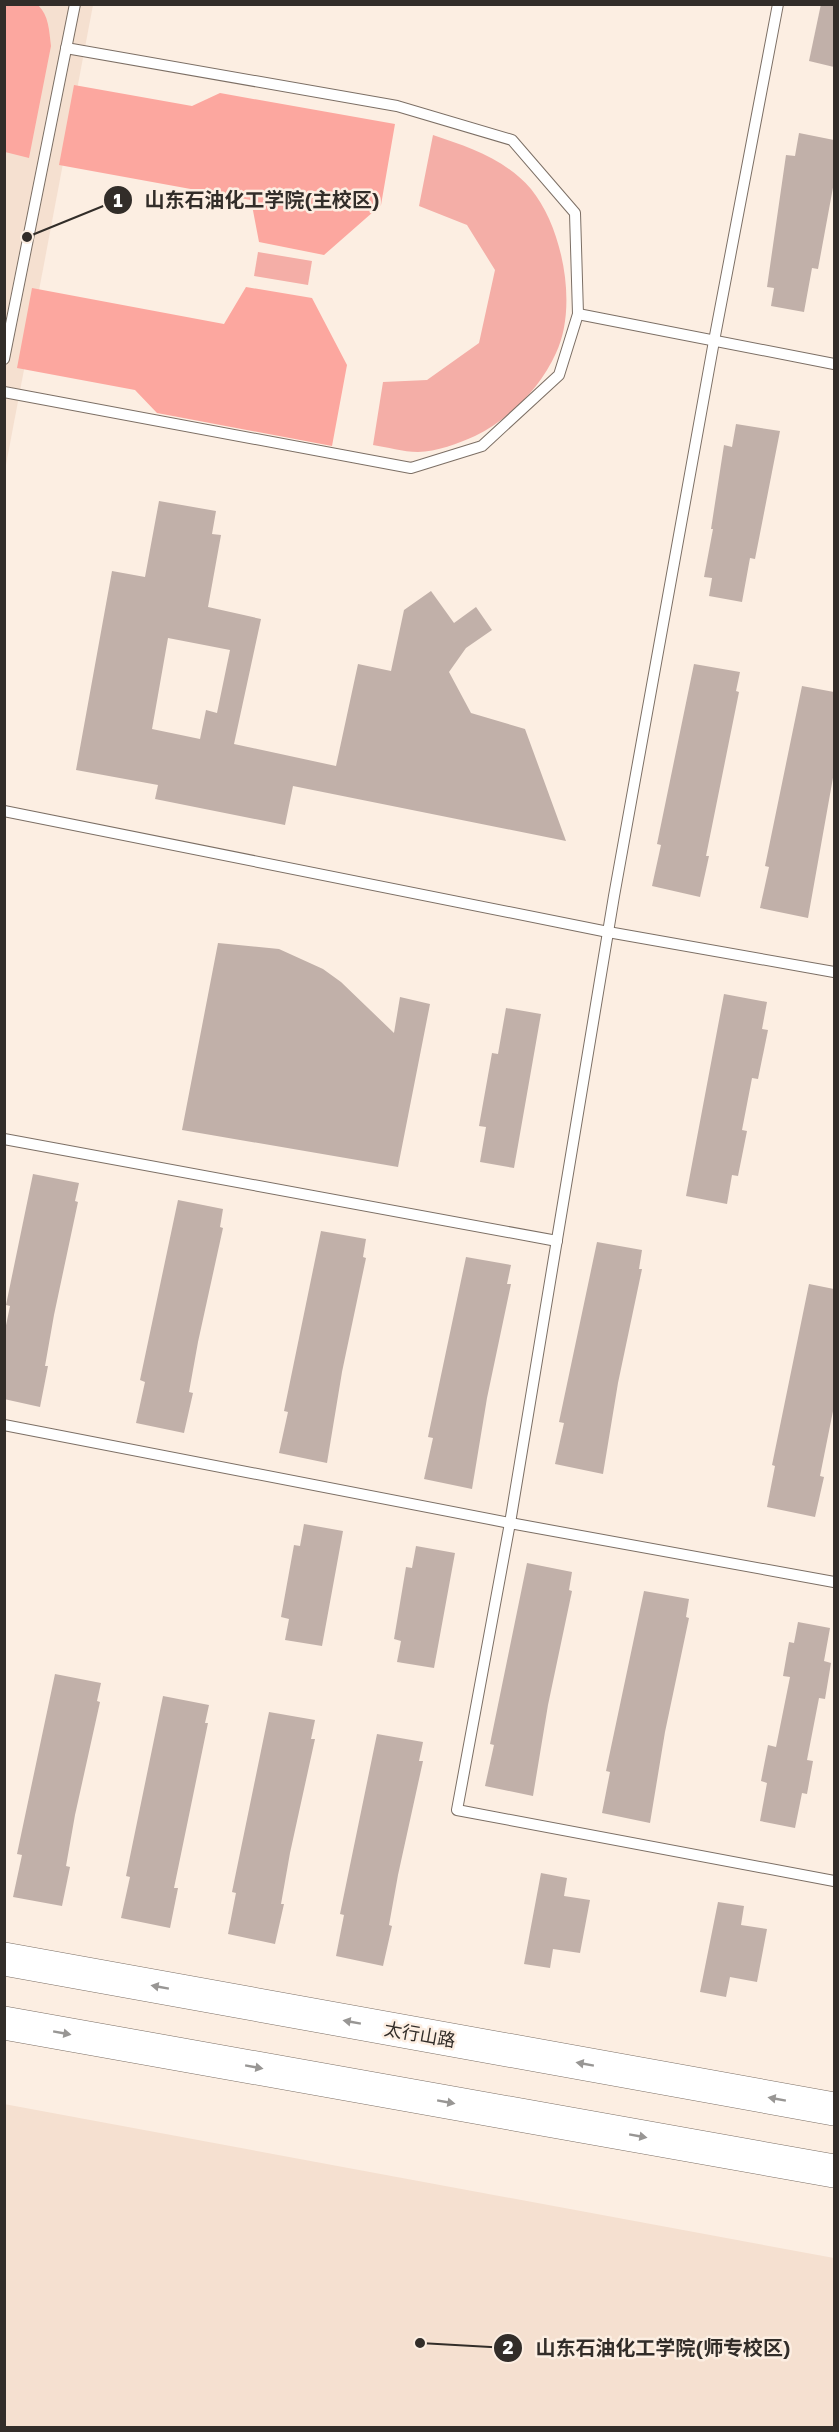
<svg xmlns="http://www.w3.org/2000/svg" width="839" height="2432" font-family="'Golos Text','Noto Sans SC',sans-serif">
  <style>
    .built { fill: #f5e0d0 }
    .green { fill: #f4aea7 }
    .forest { fill: #fca79f }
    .building { fill: #c1b0a9; fill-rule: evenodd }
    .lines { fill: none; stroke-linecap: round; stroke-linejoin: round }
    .service-casing { stroke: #7c6f65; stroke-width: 12 }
    .primary-casing { stroke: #7c6f65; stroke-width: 34 }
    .service { stroke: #fff; stroke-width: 10 }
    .primary { stroke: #fff; stroke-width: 33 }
    .oneway { fill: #989694 }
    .labels { text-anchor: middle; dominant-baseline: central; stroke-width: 5; stroke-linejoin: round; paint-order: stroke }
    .street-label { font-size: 18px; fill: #322d29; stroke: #fceee2 }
    .leader { fill: none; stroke: #322d29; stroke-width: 2 }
    .callout-dot { fill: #322d29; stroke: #fceee2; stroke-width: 2 }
    .mark-label { font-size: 18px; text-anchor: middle; font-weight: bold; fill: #fff }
    .callout-label { font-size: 20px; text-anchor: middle; font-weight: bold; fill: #322d29; stroke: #fceee2; stroke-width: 5; stroke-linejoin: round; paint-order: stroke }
  </style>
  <rect width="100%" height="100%" fill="#fceee2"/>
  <g class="built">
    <path d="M5,5H93L5,470Z"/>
    <path d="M4,2104L834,2258V2427H5Z"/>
  </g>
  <g class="green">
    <path d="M433,135C469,147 505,159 531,189C563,228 578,307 556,353C540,389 509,419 475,436C459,443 436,452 418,452C403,452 387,447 373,445L383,382L427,380L479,343L495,270L467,225L419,206Z"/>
    <path d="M258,252L312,261L308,285L254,276Z"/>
  </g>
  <g class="forest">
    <path d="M5,4L38,5C49,16 49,30 51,46L29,158L5,152Z"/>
    <path d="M74,85L192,106L220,93L395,124L381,205L324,255L259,242L251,200L59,165Z"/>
    <path d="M246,287L312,298L347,365L332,446L157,413L135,390L17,368L32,288L224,324Z"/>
  </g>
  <g class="building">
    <path d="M821,4H834V67L809,61Z"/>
    <path d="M799,133L834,140V182L818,269L812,268L804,312L771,306L774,288L767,287L786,155L795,156Z"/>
    <path d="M736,424L780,431L755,559L750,558L742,602L709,596L712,578L704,577L713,529H711L724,445L732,447Z"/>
    <path d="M159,501L216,511L212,534L221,535L208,607L261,619L234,744L336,766L358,664L391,671L404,610L431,591L454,623L476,607L492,630L466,648L449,672L471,713L525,729L566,841L293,786L285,825L155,799L158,785L76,770L112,571L145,577ZM168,638L230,650L217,713L206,710L200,739L152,729Z"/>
    <path d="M694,664L740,672L736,691L739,692L706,856H709L700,897L652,886L661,845L657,844Z"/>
    <path d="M802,686L834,692V772L808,918L760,908L769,867L765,866Z"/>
    <path d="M218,943L279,949L323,969L341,982L394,1033L400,997L430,1004L398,1167L182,1130Z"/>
    <path d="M724,994L767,1002L762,1029L768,1030L758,1079L752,1078L742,1130L747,1131L738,1176L732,1175L727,1204L686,1196Z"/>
    <path d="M506,1008L541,1014L514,1168L480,1162L486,1127L479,1126L492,1053L498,1054Z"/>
    <path d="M33,1174L79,1183L75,1201L78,1202L54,1315L45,1366H48L40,1407L4,1399V1335L10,1306L6,1305Z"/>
    <path d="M178,1200L223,1209L220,1227L223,1228L198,1342L189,1392L193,1393L184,1433L136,1423L145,1382L140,1380Z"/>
    <path d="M321,1231L366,1239L363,1257L366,1258L342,1372L327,1463L279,1453L288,1412L284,1411Z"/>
    <path d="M597,1242L642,1250L639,1269H642L618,1383L603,1474L555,1464L564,1423L559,1422Z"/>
    <path d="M466,1257L511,1265L507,1284H511L487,1398L472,1489L424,1479L433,1438L428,1437Z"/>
    <path d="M809,1284L834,1289V1406L820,1476L824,1477L815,1517L767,1507L775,1466L772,1465Z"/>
    <path d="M304,1524L343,1531L322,1646L285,1640L289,1619L281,1617L294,1545L300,1546Z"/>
    <path d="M416,1546L455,1553L434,1668L397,1662L401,1641L394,1639L406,1567L412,1568Z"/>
    <path d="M527,1563L572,1572L569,1590L572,1591L548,1705L533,1796L485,1786L494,1745L490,1744Z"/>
    <path d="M644,1591L689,1599L686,1617L689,1618L665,1732L650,1823L602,1813L610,1772L606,1771Z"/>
    <path d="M798,1622L830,1628L824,1661L831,1663L825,1699L819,1698L807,1760L813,1761L807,1794L802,1793L795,1828L760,1821L767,1783L761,1781L768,1745L776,1747L790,1677L783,1676L789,1642L794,1643Z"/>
    <path d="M55,1674L101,1683L97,1701L100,1702L75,1815L66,1866L70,1867L62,1906L13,1897L22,1855L17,1854Z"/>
    <path d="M163,1696L209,1705L205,1723H208L174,1888H178L170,1928L121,1918L130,1877L126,1876Z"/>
    <path d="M269,1712L315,1720L311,1739H315L290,1853L281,1904H284L275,1944L228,1934L236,1893L232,1892Z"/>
    <path d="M377,1734L423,1742L419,1761H423L398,1875L389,1925L392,1926L383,1966L336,1956L344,1915L340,1914Z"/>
    <path d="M541,1873L567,1878L564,1896L590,1900L580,1953L553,1949L550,1968L524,1964Z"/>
    <path d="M718,1902L744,1906L741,1925L767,1929L757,1982L730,1977L726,1997L700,1992Z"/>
  </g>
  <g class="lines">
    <defs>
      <g id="service">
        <path d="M778,4L714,341L614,896L510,1523L457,1810L834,1881"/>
        <path d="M578,314L834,364"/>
        <path d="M4,359L75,4"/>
        <path d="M4,392L411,468L482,446L559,375L578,314L575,213L512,140L397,106L66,48"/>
        <path d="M4,811L608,932L834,972"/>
        <path d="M4,1139L557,1241"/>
        <path d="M4,1425L510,1523L834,1582"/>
      </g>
      <g id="primary">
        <path d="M4,1959L834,2109"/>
        <path d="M4,2023L834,2171"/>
      </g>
    </defs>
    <use href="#service" class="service-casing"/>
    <use href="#primary" class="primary-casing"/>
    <use href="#service" class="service"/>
    <use href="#primary" class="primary"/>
  </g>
  <defs><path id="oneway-solid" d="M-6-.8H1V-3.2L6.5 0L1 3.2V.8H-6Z" transform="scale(1.5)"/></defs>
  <g class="oneway">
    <use href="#oneway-solid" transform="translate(160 1987) rotate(-170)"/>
    <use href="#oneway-solid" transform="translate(352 2022) rotate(-170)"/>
    <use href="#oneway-solid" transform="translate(62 2033) rotate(10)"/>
    <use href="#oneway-solid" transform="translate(585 2064) rotate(-170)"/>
    <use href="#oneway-solid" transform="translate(254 2067) rotate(10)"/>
    <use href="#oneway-solid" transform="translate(777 2099) rotate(-170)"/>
    <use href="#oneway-solid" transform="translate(446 2102) rotate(10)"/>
    <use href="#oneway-solid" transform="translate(638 2136) rotate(10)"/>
  </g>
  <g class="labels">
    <g class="street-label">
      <text transform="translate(420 2034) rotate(10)">太行山路</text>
    </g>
  </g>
  <path class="leader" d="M27 237L118 200M420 2343L508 2348"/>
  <g class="callout-dot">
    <circle cx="27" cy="237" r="6"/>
    <circle cx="420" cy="2343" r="6"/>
    <circle cx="118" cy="200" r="15"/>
    <circle cx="508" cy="2348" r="15"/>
  </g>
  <g class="mark-label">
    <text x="118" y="207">1</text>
    <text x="508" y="2354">2</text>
  </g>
  <g class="callout-label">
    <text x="262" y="207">山东石油化工学院(主校区)</text>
    <text x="663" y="2355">山东石油化工学院(师专校区)</text>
  </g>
  <rect width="839" height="2432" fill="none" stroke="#322d29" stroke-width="12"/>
</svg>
